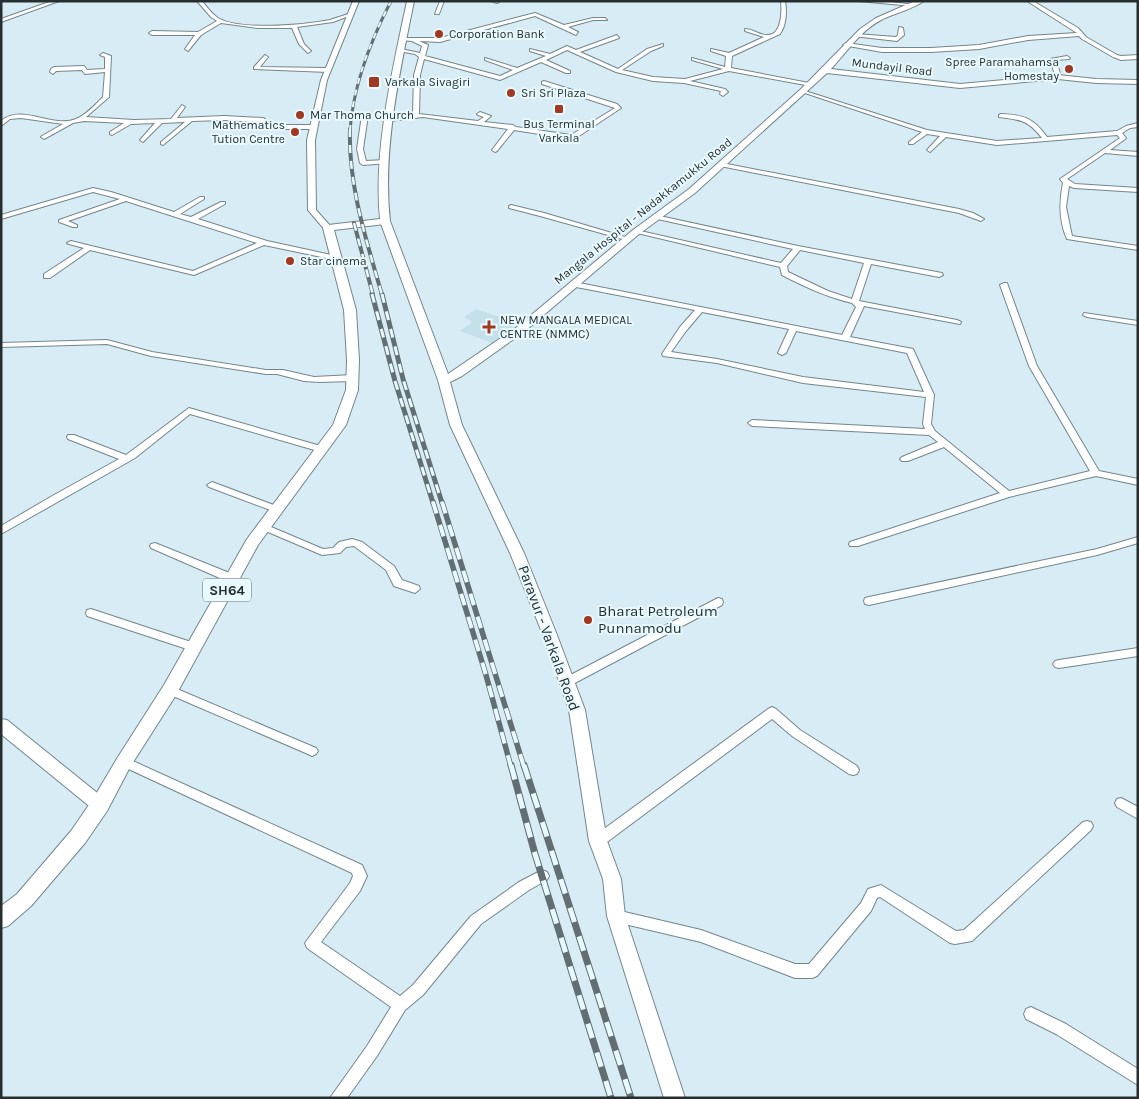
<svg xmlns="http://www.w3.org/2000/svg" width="1139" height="1099" font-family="Karla,sans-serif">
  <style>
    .built { fill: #c4e0eb }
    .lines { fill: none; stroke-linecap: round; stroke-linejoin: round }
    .minor-casing { stroke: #73868d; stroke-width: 2 }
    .tertiary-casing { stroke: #73868d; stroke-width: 2 }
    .secondary-casing { stroke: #73868d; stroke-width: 2 }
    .primary-casing { stroke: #73868d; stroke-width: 2 }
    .minor { fill: #fff; fill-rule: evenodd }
    .tertiary { fill: #fff; fill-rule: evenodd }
    .secondary { fill: #fff; fill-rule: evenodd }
    .primary { fill: #fff; fill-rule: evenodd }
    .rail-far4-casing { stroke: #626e72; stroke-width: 3 }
    .rail-far3-casing { stroke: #626e72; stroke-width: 4 }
    .rail-far2-casing { stroke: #626e72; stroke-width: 5 }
    .rail-far1-casing { stroke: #626e72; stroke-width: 5.5 }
    .rail-casing { stroke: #626e72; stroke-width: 7 }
    .rail-far4 { stroke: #e8f9ff; stroke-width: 2; stroke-dasharray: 6; stroke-linecap: butt }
    .rail-far3 { stroke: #e8f9ff; stroke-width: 2.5; stroke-dasharray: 8; stroke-linecap: butt }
    .rail-far2 { stroke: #e8f9ff; stroke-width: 3; stroke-dasharray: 9; stroke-linecap: butt }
    .rail-far1 { stroke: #e8f9ff; stroke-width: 4; stroke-dasharray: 12; stroke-linecap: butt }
    .rail { stroke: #e8f9ff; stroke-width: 5; stroke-dasharray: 15; stroke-linecap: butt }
    .poi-dot { fill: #a13820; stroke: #e8f9ff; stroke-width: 2 }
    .labels { text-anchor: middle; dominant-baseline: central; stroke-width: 4; stroke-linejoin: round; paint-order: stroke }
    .far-poi-label { font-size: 12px; fill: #262e30; stroke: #e8f9ff; text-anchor: start }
    .far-street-label { font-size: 12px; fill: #262e30; stroke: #e8f9ff }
    .shield { fill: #e8f9ff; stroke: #606b6e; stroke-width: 1 }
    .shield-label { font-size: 14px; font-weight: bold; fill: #262e30 }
    .poi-label { font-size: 15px; fill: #262e30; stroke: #e8f9ff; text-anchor: start }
    .street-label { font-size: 15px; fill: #262e30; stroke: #e8f9ff }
  </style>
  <rect width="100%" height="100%" fill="#d7ecf4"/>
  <path class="built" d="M476,309L517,323L492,343L460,331L473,322L464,317Z"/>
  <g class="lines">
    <defs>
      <g id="minor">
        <path d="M52,1H59L1,22V19Z"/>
        <path d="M197,1H202C207,7 212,14 218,18C241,31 304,25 330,20C337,18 344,15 352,13L354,14L333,22L297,27L304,44L311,51L308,53L299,44L292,28H257L221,23L201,35L188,51L185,49L195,35H152L149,33L152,31L198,32L217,21L211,17Z"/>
        <path d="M440,1H444L439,14H435Z"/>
        <path d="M491,1H499V2L497,3Z"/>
        <path d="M781,1H785C787,12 786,26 780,34L732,56L731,68L809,83L812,85L811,86L729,71L690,81L725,89L728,92L723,96L720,94L721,91L684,83L653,81L616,72L567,50L546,60L570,71V73H566L541,62L500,80L424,59L420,75L419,114L478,121L484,117L478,115L477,114L480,112L491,116L484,122L513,125L516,127L571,135L615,108L542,84V82L544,81L617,104L621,108L576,138L571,139L514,130L497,151L495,152L492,150L508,129L423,117L389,121L386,119L413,114L414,75L419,57L415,54L398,51L401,49L420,53L422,46L412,41L401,40V38H440L535,13L564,25L593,18H605L607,20H593L568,27L578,32L576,35L535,16L440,42L419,41L428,45L425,56L500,76L513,70L485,60V58L517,68L546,56L530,51V49L550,54L567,46L576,50L617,35L619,38L580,52L618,69L647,49L663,44V46L651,51L622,70L653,77L685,79L723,69L692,60V58L725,67L726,56L711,51V49L729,53L764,37L745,31V29C753,29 761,36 768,35C782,35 782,11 781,1Z"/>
        <path d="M859,1H883L915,5L913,6Z"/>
        <path d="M1027,1H1033L1078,28L1086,37L1117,55L1121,56L1138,55V59L1121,60L1113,57L1082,39L1079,36L1028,40L979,49L931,52H882L843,45L846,43L882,48H931L979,45L1028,36L1077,33Z"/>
        <path d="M899,27L903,28L904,35L897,41L853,36L856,34L896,37L898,35Z"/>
        <path d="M103,53L111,56L109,97L86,117L134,120L171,119L182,105L185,107L177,118L224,116L263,118L265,119L268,125H314L317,127L314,129H266L264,128L261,122L224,120L192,121L163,145L161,144V142L185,122L162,123L143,142L140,140L155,123L131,124L112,135L110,134V132L124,123L84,121L73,123L44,139L41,137L42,136L63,124L21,118L10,119L1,126V121C22,103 53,129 76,119C86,115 96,104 103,97L105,72L85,74L82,70L56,71L53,74L50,72L51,69L54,67L84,66L87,70L105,69V57L100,55Z"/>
        <path d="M265,55L268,57L260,67L328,68L331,70L328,72L254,69V67Z"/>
        <path d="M1067,56L1070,58L1069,59L1056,60L1061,77L1056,78L1050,59Z"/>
        <path d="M802,90L927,130L997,141L1042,138C1027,119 1020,120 999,117V115L1001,114C1024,115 1033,118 1047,137L1117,131L1126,126L1138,123V127L1130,128L1122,133L1126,138L1125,139L1110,150L1138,152V156L1105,153L1067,179L1075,184L1138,188V192L1074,188L1069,186L1066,207L1072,236L1138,246V250L1067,239C1059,221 1059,202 1063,183L1060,179L1120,138L1117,135L997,145L946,137L930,152L927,150L940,136L927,134L913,144H909V142L922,132L802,92Z"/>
        <path d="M365,113L368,115L363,149L366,161L386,160L388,161V163L363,165L360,163L357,149L362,115Z"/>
        <path d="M722,163L959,209L973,213L984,219L981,221L959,213L720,166L719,165Z"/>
        <path d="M93,188L111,192L174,212L200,197H204V199L180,214L191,217L221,202H225V204L198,219L267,241L336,256L340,258L336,260L264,245L194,275L90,250L50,278H44V274L84,248L69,244L67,243L71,241L193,271L257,243L126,201L68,221L77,225V227H73L59,222V220L120,199L93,192L1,219V215Z"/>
        <path d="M511,205L544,213L632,239L626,240L540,216L509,208V206Z"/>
        <path d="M655,215L798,246L942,273L943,275L939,277L871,264L859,301L957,320L961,322L960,324L864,306L850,337L913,349L934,395L931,424L935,431L1009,491L1090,471L1029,366L1000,285L1004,283H1007L1037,366L1099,471L1138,479V485L1096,476L1009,497L858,546H850L849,544L850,542L1000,493L944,447L908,461H902L900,459L902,457L938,442L929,435L752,426L748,423L752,420L925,429L923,424L926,397L803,383L717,363L663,356L662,354L680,327L695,310L571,286L570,284L574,282L842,335L856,307L852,303C827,297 805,287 782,275L780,267L633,232L636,230L781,263L793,249L653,218L652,217ZM800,250L864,263L852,299L828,291L788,272L787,266ZM702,312L789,329L778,353L782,355L786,353L796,331L907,353L924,392L803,377L717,359L671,352L686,331Z"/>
        <path d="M1084,313L1138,321V325L1087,317L1083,315Z"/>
        <path d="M107,340L152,352L266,370H283L314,377L353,375L357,378L353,381L320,382L304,381L277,374H266L151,356L107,344L1,347V343Z"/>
        <path d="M189,408L324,447L326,449L321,452L318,451L190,414L135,458L1,534V526L54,495L119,459L68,439L67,437L68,435H74L126,455Z"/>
        <path d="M212,482L279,507L281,509L279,511H273L209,487L207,485Z"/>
        <path d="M264,524L323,549L333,548L339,542L352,539L362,542L394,566L402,580L419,586L420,589L415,593L394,586L386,570L354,546L346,547L340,553L322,555L261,529L259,527L261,525Z"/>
        <path d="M1138,537V543L1097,555L869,605L865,604L864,601L865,598L869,597L1097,549Z"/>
        <path d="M155,543L237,576L238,579L237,582H229L151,548L150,546L151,544Z"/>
        <path d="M718,598L722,599L723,602L722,605L571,685L567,686L563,685L561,682L563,679Z"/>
        <path d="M91,609L197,644L198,647L197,650L193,651L87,616L86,613L87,610Z"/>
        <path d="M1138,648V656L1059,668L1055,667L1053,664L1055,661L1059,660Z"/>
        <path d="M170,686L316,748L318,751L316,754L312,756L308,754L166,693L164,690L166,687Z"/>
        <path d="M772,707L776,709L800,730L857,766L859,770L857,774L853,775L849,774L792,736L772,719L603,845L598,847L593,845L592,841L593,837L768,709Z"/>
        <path d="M124,757L362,865L367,876L360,891L321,942L400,996L413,985L471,916L519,882L542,870L547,872L549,876L547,880L529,890L481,924L423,995L405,1010L377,1056L347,1098H330L367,1046L391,1007L307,948L305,943L350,883L353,876L352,873L120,765L118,762L120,759Z"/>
        <path d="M1121,798L1138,807V819L1117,807L1115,803L1117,799Z"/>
        <path d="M1087,821L1091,822L1093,826L1091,830L972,941L955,944L950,943L880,897L877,898L871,911L817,976L812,978H795L701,942L616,922L611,920L609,916L611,912L616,910L701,930L795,964H809L861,903L868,889L881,885L956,931L964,930L1083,822Z"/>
        <path d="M1031,1007L1066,1024L1138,1069V1085L1056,1034L1026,1019L1024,1014L1026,1009Z"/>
      </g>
      <path id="tertiary" d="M353,1H359L327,80L315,140L316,210L332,228L328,231L325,230L308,210L307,140L321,80Z"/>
      <g id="secondary">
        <path d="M915,1H924C911,10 895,13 881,20C859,32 847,52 831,69L960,84L1058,75L1096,79L1138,80V84L1096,83L1058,79L960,88L827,73L695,193L639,234L525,331L462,376L450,382L462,425L524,553L557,635L585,710L607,841L621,879L625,916L685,1098H664L607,916L603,879L589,841L569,710L543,635L510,553L450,425L438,380L380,221L385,218L390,221L448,374L517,327L633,230L689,189L801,89L860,29L876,18Z"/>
        <path d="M1,719L7,720L106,800L109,805L106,810L100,812L94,810L1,734Z"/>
      </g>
      <path id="primary" d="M407,1H414C400,71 382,150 390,221L385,224L334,230L356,310L359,360L358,390L346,425L258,545L176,695L130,767L107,811L85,843L31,906L8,926L1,928V906L17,894L71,831L93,799L118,757L164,685L247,539L333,425L346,390L347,360L344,310L323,228L328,225L380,219C373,150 393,68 407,1Z"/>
    </defs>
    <use href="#minor" class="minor-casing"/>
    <use href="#tertiary" class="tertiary-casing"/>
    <use href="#secondary" class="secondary-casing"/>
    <use href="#primary" class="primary-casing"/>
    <use href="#minor" class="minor"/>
    <use href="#tertiary" class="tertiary"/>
    <use href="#secondary" class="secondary"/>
    <use href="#primary" class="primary"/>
    <defs>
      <path id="rail-far4" d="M350,131C353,85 370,42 391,1"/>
      <g id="rail-far3">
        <path d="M350,129C348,186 367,242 382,295"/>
        <path d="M354,223L373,295"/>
      </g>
      <g id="rail-far2">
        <path d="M372,294L395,381L433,503"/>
        <path d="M382,294L403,379L442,503"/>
      </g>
      <g id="rail-far1">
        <path d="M433,502L486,675L511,767"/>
        <path d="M442,502L524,767"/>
      </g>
      <g id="rail">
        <path d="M511,765L535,854L611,1098"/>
        <path d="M524,765L631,1098"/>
      </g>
    </defs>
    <use href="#rail-far4" class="rail-far4-casing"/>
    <use href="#rail-far3" class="rail-far3-casing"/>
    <use href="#rail-far2" class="rail-far2-casing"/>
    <use href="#rail-far1" class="rail-far1-casing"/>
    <use href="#rail" class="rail-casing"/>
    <use href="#rail-far4" class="rail-far4"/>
    <use href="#rail-far3" class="rail-far3"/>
    <use href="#rail-far2" class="rail-far2"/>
    <use href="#rail-far1" class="rail-far1"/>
    <use href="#rail" class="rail"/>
  </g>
  <g class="poi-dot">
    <circle cx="439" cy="34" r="5"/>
    <circle cx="1069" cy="69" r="5"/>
    <rect x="368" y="76" width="12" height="12" rx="2.5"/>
    <circle cx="511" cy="93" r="5"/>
    <rect x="554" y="104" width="10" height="10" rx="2.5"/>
    <circle cx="300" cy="115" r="5"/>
    <circle cx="295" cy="132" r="5"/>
    <circle cx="290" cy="261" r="5"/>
    <path d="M486.5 319.5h5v5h5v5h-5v5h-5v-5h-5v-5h5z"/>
    <circle cx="588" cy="620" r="5"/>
  </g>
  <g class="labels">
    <g class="far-poi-label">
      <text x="449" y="34">Corporation Bank</text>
      <text x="1059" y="62" text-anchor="end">Spree Paramahamsa<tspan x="1059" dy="14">Homestay</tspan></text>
      <text x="385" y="82">Varkala Sivagiri</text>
      <text x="521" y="93">Sri Sri Plaza</text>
      <text x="310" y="115">Mar Thoma Church</text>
      <text x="559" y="124" text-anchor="middle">Bus Terminal<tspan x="559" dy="14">Varkala</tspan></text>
      <text x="285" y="125" text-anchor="end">Mathematics<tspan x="285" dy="14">Tution Centre</tspan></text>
      <text x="300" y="261">Star cinema</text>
      <text x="500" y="320">NEW MANGALA MEDICAL<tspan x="500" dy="14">CENTRE (NMMC)</tspan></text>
    </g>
    <g class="far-street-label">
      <text transform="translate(892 67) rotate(7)">Mundayil Road</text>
      <text transform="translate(643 211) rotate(-39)">Mangala Hospital - Nadakkamukku Road</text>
    </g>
    <rect class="shield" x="203" y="578.5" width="48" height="23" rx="4"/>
    <g class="shield-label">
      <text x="227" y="590">SH64</text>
    </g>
    <g class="poi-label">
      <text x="598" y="611">Bharat Petroleum<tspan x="598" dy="17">Punnamodu</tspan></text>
    </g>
    <g class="street-label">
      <text transform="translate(549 638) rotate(70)">Paravur - Varkala Road</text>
    </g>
  </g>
  <rect width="1139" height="1099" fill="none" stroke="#262e30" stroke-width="5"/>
</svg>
